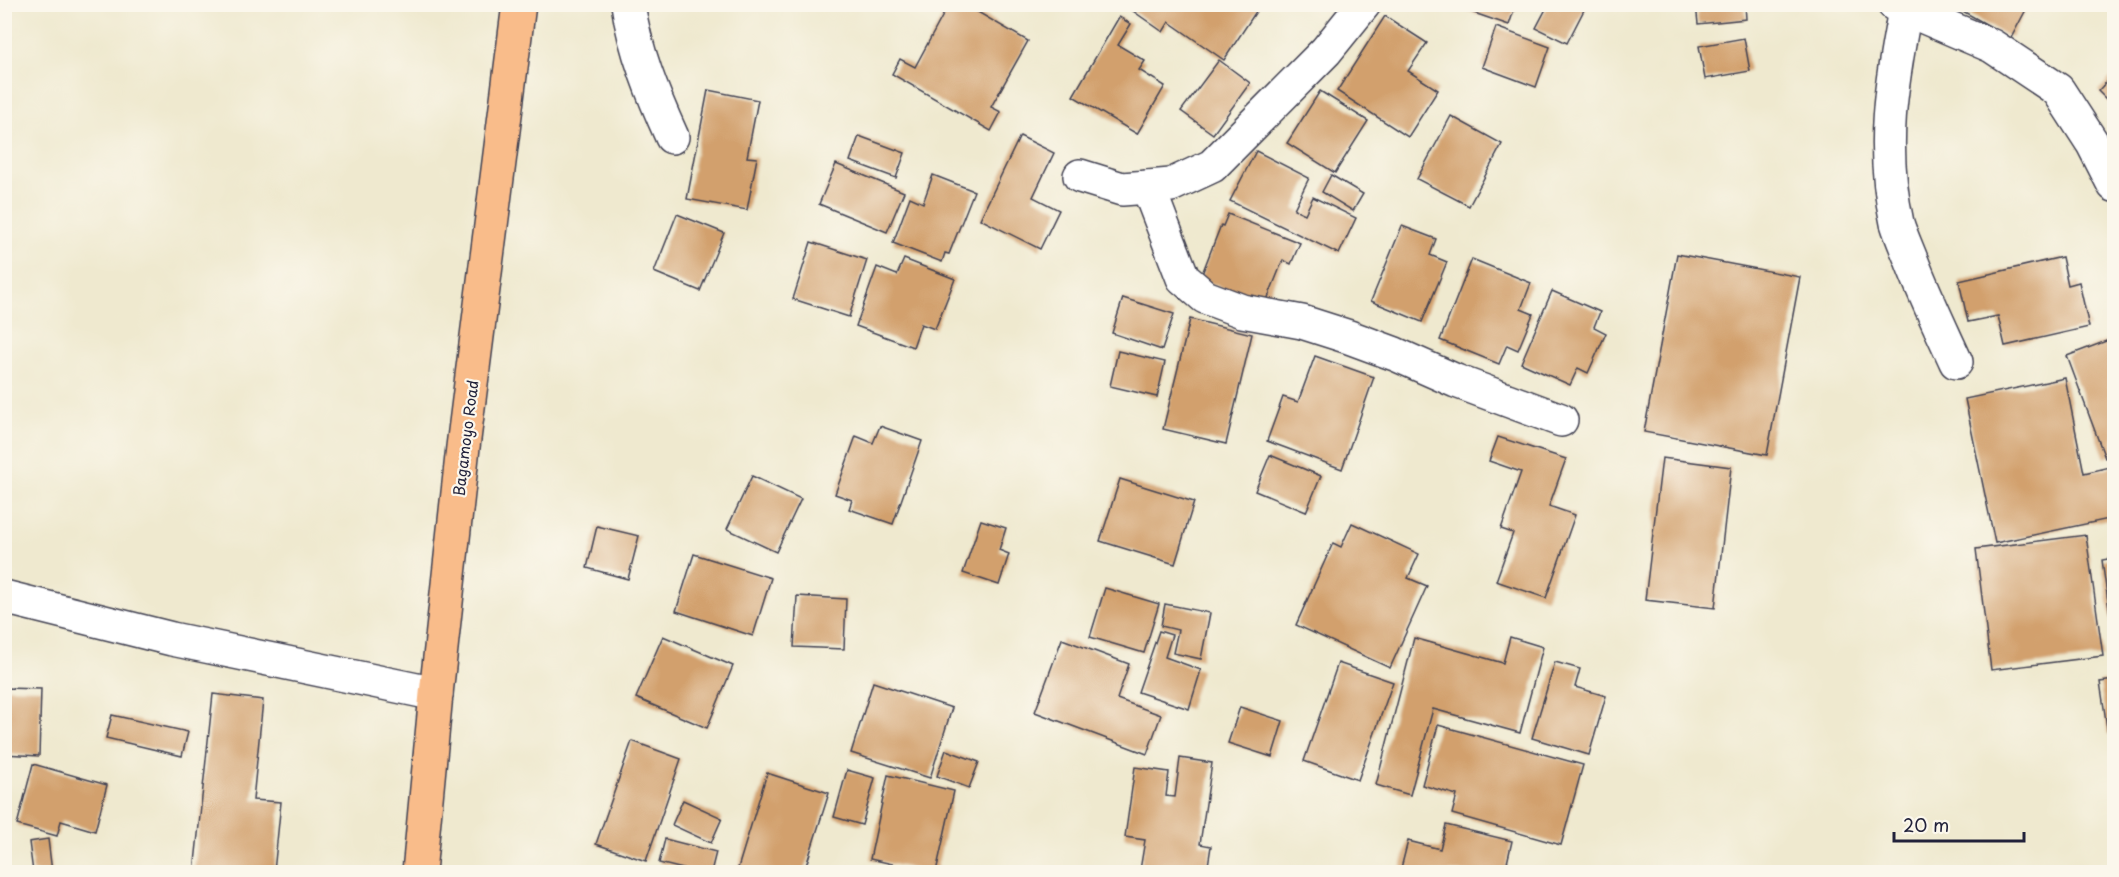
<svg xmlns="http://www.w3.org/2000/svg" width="2119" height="877" font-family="'Playpen Sans',sans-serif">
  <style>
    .building { fill: #d2a06d }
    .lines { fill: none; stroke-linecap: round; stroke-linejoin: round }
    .minor-casing { stroke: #414051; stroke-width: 36 }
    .highway-casing { stroke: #414051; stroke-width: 36 }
    .minor { stroke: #fff; stroke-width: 33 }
    .highway { stroke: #f9bc8a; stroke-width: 33 }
    .labels { text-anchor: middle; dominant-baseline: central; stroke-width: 4.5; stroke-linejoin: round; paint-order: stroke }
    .street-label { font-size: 15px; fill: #22223b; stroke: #fbf7ec }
  </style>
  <rect width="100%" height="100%" fill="#fbf7ec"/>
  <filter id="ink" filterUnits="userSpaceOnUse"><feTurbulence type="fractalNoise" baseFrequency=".0167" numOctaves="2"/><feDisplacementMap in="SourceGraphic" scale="12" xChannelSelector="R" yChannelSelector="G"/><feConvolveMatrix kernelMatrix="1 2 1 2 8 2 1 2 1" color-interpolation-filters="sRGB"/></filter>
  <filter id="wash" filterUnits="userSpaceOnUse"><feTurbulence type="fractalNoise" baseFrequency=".008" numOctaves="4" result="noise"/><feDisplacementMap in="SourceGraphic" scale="24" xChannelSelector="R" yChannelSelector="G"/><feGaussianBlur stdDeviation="1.35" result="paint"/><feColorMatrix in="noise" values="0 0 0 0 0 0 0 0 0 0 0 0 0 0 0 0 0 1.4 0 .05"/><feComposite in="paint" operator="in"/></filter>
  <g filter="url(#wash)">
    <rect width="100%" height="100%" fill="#efe9cf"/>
    <g id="blocks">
      <g class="building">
        <path d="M949,4H964L1028,41L991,107L1001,112L991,131L892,74L900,59L915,67Z"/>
        <path d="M1123,4H1261L1224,60L1169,22L1163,32Z"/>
        <path d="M1448,4H1516L1509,25Z"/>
        <path d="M1543,4H1587L1567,43L1536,28L1547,7Z"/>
        <path d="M1696,4H1745L1746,19L1698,24Z"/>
        <path d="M1950,4H2029L2011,38Z"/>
        <path d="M1385,16L1427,43L1408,71L1438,90L1408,137L1337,91Z"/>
        <path d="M1119,17L1131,24L1118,45L1145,61L1139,70L1165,86L1137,134L1073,96Z"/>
        <path d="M1496,27L1550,47L1536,87L1482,67Z"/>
        <path d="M1744,38L1750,71L1705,79L1699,46Z"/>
        <path d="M1219,60L1250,83L1213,134L1181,111Z"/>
        <path d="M2114,74V107L2098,91Z"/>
        <path d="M708,90L758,100L747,157L757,158L747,210L687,199Z"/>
        <path d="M1320,91L1368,121L1335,173L1287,143Z"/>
        <path d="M1451,116L1502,144L1469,206L1417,179Z"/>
        <path d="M859,136L905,153L896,178L850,161Z"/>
        <path d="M1020,136L1054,153L1033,197L1059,210L1040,249L980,219Z"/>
        <path d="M1256,151L1309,178L1294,209L1305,214L1313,197L1356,218L1339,254L1230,201Z"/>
        <path d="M836,164L904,192L887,232L819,204Z"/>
        <path d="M933,175L974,191L949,254L945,253L942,262L893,243L910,197L923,203Z"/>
        <path d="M1331,175L1363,194L1353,211L1322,192Z"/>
        <path d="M677,214L724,233L700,291L654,272Z"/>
        <path d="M1228,214L1300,243L1291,264L1283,260L1265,305L1200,279L1221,225L1223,226Z"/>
        <path d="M1402,226L1436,239L1430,255L1447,262L1422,322L1371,301Z"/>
        <path d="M811,242L867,260L849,317L793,299Z"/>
        <path d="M1677,254L1800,277L1767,455L1644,432Z"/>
        <path d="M2062,257L2068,285L2079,282L2089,327L2005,346L1998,316L1968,322L1959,281Z"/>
        <path d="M904,259L955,279L935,329L921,324L913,347L856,326L877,267L897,275Z"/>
        <path d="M1472,259L1531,283L1521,309L1533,314L1518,350L1507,345L1499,364L1440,340Z"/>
        <path d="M1552,291L1600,312L1594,327L1606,333L1588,373L1578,368L1570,385L1521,363Z"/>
        <path d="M1123,298L1174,314L1162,350L1112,333Z"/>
        <path d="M1190,319L1252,334L1226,444L1163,429Z"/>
        <path d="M2114,338V454L2105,458L2067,356Z"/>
        <path d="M1118,351L1165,362L1157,397L1110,386Z"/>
        <path d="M1315,356L1374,377L1342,469L1267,441L1283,397L1298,402Z"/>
        <path d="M2065,378L2084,473L2114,466V518L1995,543L1965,399Z"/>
        <path d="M880,426L922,441L893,524L849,509L852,500L835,494L856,436L873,443Z"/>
        <path d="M1498,437L1566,459L1549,506L1575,515L1546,598L1496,581L1513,533L1501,529L1521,472L1489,461Z"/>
        <path d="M1270,455L1321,476L1306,512L1255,491Z"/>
        <path d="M1662,458L1731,467L1715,608L1645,600Z"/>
        <path d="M752,476L801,499L776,552L727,529Z"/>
        <path d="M1120,479L1194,502L1175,564L1100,541Z"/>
        <path d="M981,520L1006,528L999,550L1009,554L999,585L963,573Z"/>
        <path d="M1352,523L1419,554L1408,578L1427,586L1390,668L1296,625L1333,543L1341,547Z"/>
        <path d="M597,526L639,536L628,579L587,568Z"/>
        <path d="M2086,535L2103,656L1991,670L1976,549Z"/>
        <path d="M694,554L771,578L753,636L676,611Z"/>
        <path d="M2114,558V636H2113L2102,560Z"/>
        <path d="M1105,588L1159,604L1144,653L1090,637Z"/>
        <path d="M797,596L846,599L844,649L794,647Z"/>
        <path d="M1165,604L1210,613L1201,659L1173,653L1178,630L1161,626Z"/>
        <path d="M1159,631L1172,635L1165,657L1201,670L1189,709L1138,692Z"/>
        <path d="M663,636L733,666L707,728L636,698Z"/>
        <path d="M1510,637L1543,647L1520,733L1433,709L1410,795L1376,785L1414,638L1503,663Z"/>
        <path d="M1062,639L1129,664L1117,699L1161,715L1147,754L1035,712Z"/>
        <path d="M1555,662L1580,669L1575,687L1606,696L1589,755L1532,738Z"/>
        <path d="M1338,663L1393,682L1358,780L1304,761Z"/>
        <path d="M2114,680V733L2108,734L2100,682Z"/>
        <path d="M873,682L952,708L930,778L851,753Z"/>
        <path d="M4,688L41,689L39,756L4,754Z"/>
        <path d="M213,694L263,700L253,800L281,802L274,872H194Z"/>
        <path d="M1240,707L1283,721L1272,757L1228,743Z"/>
        <path d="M112,715L188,732L182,756L106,738Z"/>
        <path d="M1438,725L1583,765L1561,845L1452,814L1457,795L1422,785Z"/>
        <path d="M632,741L681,759L646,861L596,844Z"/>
        <path d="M946,750L979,762L969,788L937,776Z"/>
        <path d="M1180,758L1212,763L1200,844L1211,846L1207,872H1154L1140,870L1145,840L1125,837L1135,767L1169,772L1166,796L1175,797Z"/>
        <path d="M33,764L107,785L95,831L61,821L57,836L17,825Z"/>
        <path d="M847,770L875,778L862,825L834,817Z"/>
        <path d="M767,773L829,793L804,872H751L738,868Z"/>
        <path d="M888,775L954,791L936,872H928L870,859Z"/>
        <path d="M683,800L722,818L711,843L672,825Z"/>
        <path d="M1446,825L1512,841L1505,872H1400L1408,841L1440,849Z"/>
        <path d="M48,839L52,872H33L29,842Z"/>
        <path d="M665,839L716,852L711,872H695L659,863Z"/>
      </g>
    </g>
  </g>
  <g filter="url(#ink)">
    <use href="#blocks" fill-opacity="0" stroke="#414051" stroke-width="1.5"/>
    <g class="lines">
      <defs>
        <g id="minor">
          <path d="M628,4C635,51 653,95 672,137"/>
          <path d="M1894,4L1992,46L2058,90L2093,144L2114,185"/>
          <path d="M1905,10C1891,86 1880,146 1897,223C1901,236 1907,249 1912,262C1925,296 1941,329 1956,362"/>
          <path d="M1080,176L1122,189L1148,187L1171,185L1212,166L1326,51L1364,4"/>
          <path d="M1148,187L1183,278L1205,297L1242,311L1302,322L1349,337L1395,354L1456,381L1561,420"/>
          <path d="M4,597L172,639L436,694"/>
        </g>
        <path id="highway" d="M419,872L436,694L463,447L519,4"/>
      </defs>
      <use href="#minor" class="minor-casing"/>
      <use href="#highway" class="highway-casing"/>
      <use href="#minor" class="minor"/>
      <use href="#highway" class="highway"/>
    </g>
  </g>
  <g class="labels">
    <g class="street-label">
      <text transform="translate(465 438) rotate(-83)">Bagamoyo Road</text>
    </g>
  </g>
  <rect width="2119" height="877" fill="none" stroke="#fbf7ec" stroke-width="24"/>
  <path d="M1894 832v9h130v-9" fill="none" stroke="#22223b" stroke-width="3"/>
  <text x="1903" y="832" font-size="18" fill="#22223b" stroke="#fbf7ec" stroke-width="4.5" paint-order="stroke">20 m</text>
</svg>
